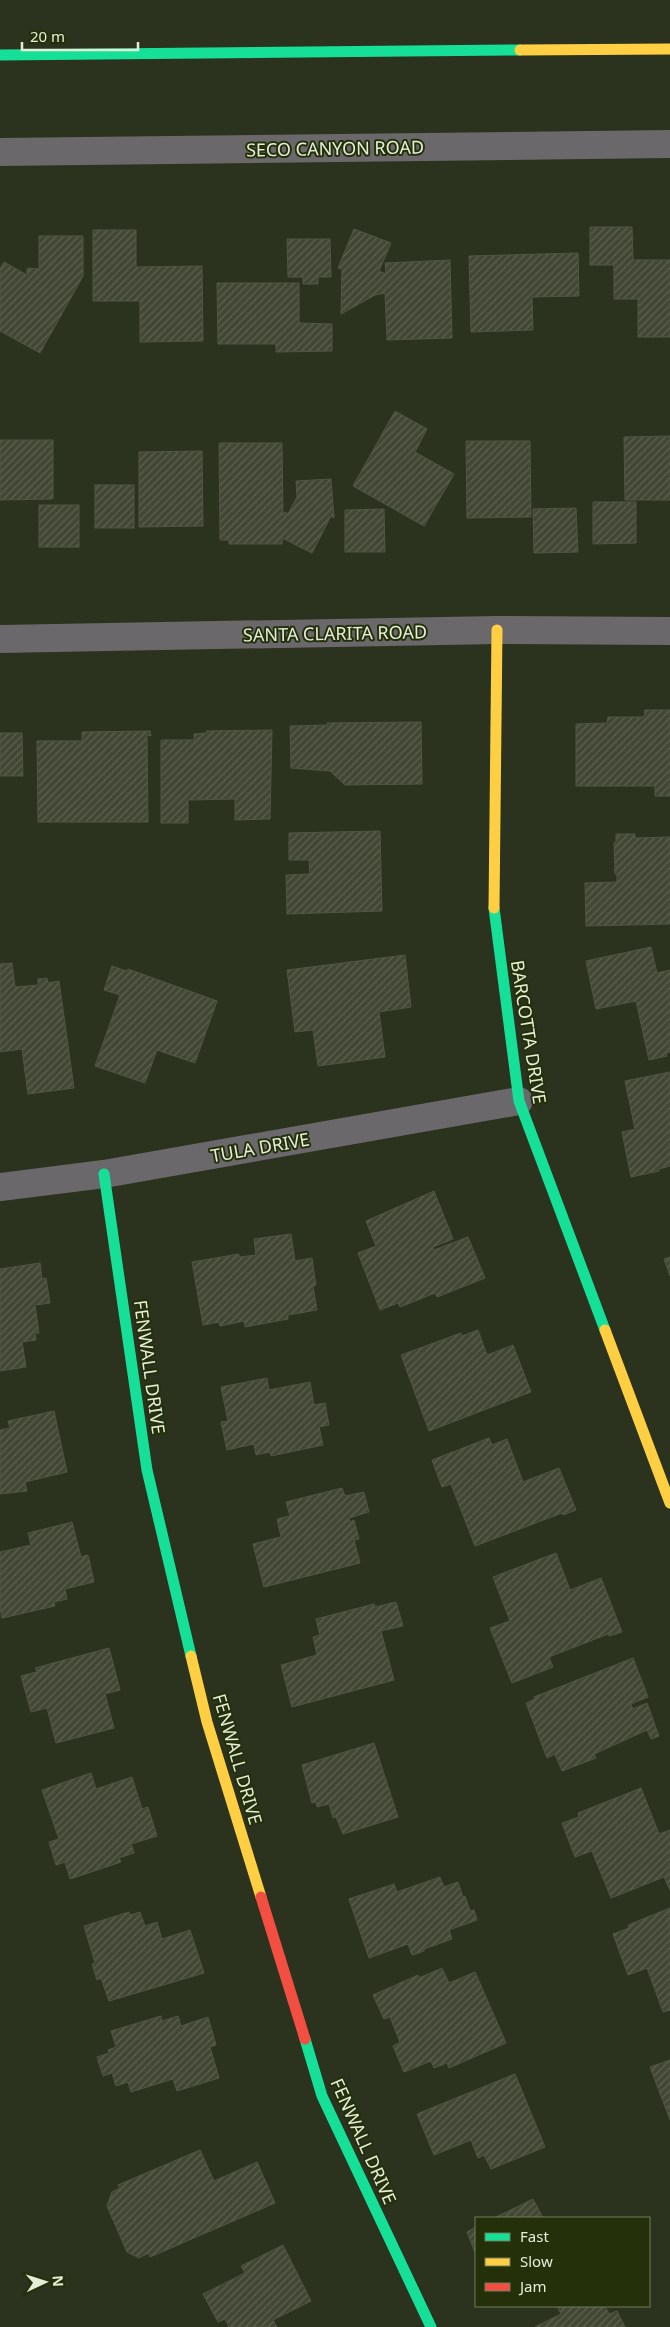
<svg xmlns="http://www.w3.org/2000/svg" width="670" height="2327" font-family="'Noto Sans',sans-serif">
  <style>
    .building { fill: url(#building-hatch); stroke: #505644 }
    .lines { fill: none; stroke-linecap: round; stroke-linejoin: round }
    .street { stroke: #6b686c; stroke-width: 28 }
    .fast { stroke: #16e098; stroke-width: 11 }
    .slow { stroke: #ffcf43; stroke-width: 11 }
    .jam { stroke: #f24e42; stroke-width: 11 }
    .labels { text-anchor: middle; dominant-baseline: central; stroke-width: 4; stroke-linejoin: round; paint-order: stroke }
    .street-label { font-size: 18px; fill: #e4edd7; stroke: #24300a }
  </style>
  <defs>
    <pattern id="building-hatch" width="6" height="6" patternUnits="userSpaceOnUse" patternTransform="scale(1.25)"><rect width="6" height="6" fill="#414733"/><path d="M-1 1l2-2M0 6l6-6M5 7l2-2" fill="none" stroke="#5c6250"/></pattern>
  </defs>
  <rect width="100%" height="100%" fill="#2b321d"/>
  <g class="building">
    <path d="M590,227H632L633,260H670V337H638V299H614V265H590Z"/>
    <path d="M354,229L391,243L379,271L386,274L385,263L450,260L452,338L387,340L385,293L375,295L341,314L342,269L338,268Z"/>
    <path d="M93,230H136V267L202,266L203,341L140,342V301H93Z"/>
    <path d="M39,236H83V276L40,353L0,331V269L4,262L27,275V268L39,269Z"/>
    <path d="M287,239H330L331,277H318V284H303V277H288Z"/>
    <path d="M578,253L579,296L532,297L533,330L471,332L469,256Z"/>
    <path d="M217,283H299V323L332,324V351L276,352V344H218Z"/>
    <path d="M395,411L427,429L415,452L454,474L424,526L353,486Z"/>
    <path d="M670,436V500H625L624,437Z"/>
    <path d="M0,440H53V499L0,500Z"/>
    <path d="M466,441H530L531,517L467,518Z"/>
    <path d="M219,443H282L283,516L285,512L288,514L297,497L296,481L331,479L334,518L331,516L312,553L282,538V544H229V540H220Z"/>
    <path d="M202,451L203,526L139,527V452Z"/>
    <rect x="95" y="485" width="39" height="43"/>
    <path d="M593,502H636V543L593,544Z"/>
    <rect x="39" y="505" width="40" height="42"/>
    <path d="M576,508L578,552L534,553L533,509Z"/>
    <path d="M384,509L385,552H345V510Z"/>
    <path d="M645,710H670V796H655V786H576V724L607,723L608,717H644Z"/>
    <path d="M421,722L422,784L345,785L330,771L291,768L290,726L328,725L327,723Z"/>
    <path d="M272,730L270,819L235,820V799L188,800V823H161V740H194V734L207,733L206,731Z"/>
    <path d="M150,731L151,736L147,735L148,822H38L37,741H82V732Z"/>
    <path d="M0,733H22L23,776H0Z"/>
    <path d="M380,831L382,911L287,914L286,875L310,874L309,860H289V833Z"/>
    <path d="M616,834H635V838L670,837V924L586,926L585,883L617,882V874H615L614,843L616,842Z"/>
    <path d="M651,947L657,973L670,970V1052L666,1053L667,1056L649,1060L636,1001L596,1009L586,961Z"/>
    <path d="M405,955L411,1007L379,1012L385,1057L318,1066L313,1030L295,1032L287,970Z"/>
    <path d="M12,963L15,987L38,985V979L47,978L48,983L59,981L74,1088L28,1094L22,1049L0,1052V964Z"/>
    <path d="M112,966L126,971L128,969L217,1001L195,1063L157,1050L145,1083L95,1066L120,995L104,990Z"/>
    <path d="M670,1072V1166L659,1169V1171L631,1177L622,1132L635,1129L625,1081Z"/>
    <path d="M434,1191L453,1239L433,1247L434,1250L468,1237L485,1278L437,1297L435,1293L400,1307L398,1303L380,1310L358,1253L376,1246L366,1221Z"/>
    <path d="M291,1234L295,1261L312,1258L316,1285L313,1286L317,1310L288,1315V1319L245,1327L244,1321L220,1326L219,1322L203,1325L192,1262L239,1254V1257L256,1255L254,1239Z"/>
    <path d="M670,1257V1276L664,1259Z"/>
    <path d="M40,1263L42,1279L46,1278L50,1303L35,1305L39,1333H35L36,1340L22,1342L26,1367L0,1371V1269Z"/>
    <path d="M478,1330L487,1355L513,1345L531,1392L429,1431L401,1355L461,1333L462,1336Z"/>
    <path d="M267,1378L269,1390L310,1382L314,1405L325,1403L329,1425L319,1427L323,1445L271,1456L270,1452L256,1455L254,1444L227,1450L221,1422L228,1421L221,1387Z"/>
    <path d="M54,1411L67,1472L25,1482L27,1491L0,1494V1430L10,1428L8,1421Z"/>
    <path d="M489,1438L492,1445L507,1439L523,1482L559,1468L576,1510L563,1515L562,1513L475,1546L451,1484L442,1487L432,1460Z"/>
    <path d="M342,1488L345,1496L364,1492L369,1512L349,1518L350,1522L354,1520L359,1539L354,1540L360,1563L264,1587L253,1544L281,1537L277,1519L290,1516L286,1502Z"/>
    <path d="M72,1522L81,1557L88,1555L94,1582L65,1589L67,1599L54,1602L55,1606L2,1618L0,1608V1552L31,1545L28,1533Z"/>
    <path d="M556,1553L570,1590L601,1578L622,1632L609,1636L608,1634L549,1657L553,1667L512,1683L490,1628L510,1621L493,1577Z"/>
    <path d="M396,1602L403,1626L381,1631L394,1680L292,1707L281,1665L317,1655L313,1637L320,1635L316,1619L374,1604L375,1607Z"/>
    <path d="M109,1648L120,1690L105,1694L114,1728L56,1743L47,1708L31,1712L21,1676L37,1672L35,1668Z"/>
    <path d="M633,1658L648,1697L631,1704L633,1709L647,1703L659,1736L651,1739L647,1730L594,1754L596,1758L562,1771L555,1754L547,1758L526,1703L535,1699L534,1697Z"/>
    <path d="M374,1743L398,1817L343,1834L336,1817L333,1818L329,1804L317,1807L316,1802L312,1803L302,1765Z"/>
    <path d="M91,1773L96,1789L132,1777L142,1809L148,1807L157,1836L131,1844L134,1853L119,1858L121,1862L70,1879L65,1862L56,1865L49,1842L59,1839L42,1790Z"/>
    <path d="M641,1788L659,1834L670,1830V1890L664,1877L611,1898L592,1851L575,1857L562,1823L579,1817L578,1813Z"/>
    <path d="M440,1877L444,1887L458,1882L463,1897L465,1896L470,1911L474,1910L477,1920L449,1930L452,1939L424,1949V1951L412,1955L408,1944L369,1958L349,1899L394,1884L397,1892Z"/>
    <path d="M670,1908V2010L663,2012L647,1968L628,1975L613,1934L629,1928L628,1925Z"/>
    <path d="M129,1912L130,1915L140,1912L145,1926L157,1922L162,1939L190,1930L204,1973L109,2001L101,1978L97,1980L92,1964L95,1963L84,1926Z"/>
    <path d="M442,1968L449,1983L475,1972L506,2043L449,2068L447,2063L434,2068L431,2061L404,2072L393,2046L400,2042L390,2017L384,2019L373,1995L418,1975L419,1978Z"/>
    <path d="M161,2016L162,2021L178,2016L181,2026L208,2017L216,2045L210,2047L219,2078L177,2091L173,2079L131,2092L128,2082L116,2086L112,2073L103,2076L97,2057L109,2053L108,2050L116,2047L111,2031Z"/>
    <path d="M670,2060V2120L650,2067Z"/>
    <path d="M515,2074L545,2147L491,2169L484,2155L478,2158L471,2140L434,2155L417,2114Z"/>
    <path d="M200,2150L214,2181L257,2162L275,2203L150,2257L149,2253L139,2258L127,2252L107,2206L112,2192L120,2188L118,2185Z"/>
    <path d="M533,2199L543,2218H494L519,2206Z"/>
    <path d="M476,2227V2255L467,2232Z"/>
    <path d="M283,2245L311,2301L273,2320L277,2327H229L225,2319L218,2322L203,2294L245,2273L241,2266Z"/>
    <path d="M557,2306H605L609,2314L617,2311L625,2327H535L561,2314Z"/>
  </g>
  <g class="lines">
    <g class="street">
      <path d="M0,152L670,144"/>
      <path d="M0,639L497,630L670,631"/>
      <path d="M0,1187L104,1174L519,1101"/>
    </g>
    <g class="fast">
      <path d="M0,55L520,50"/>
      <path d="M494,908L519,1101L605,1330"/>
      <path d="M104,1174L147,1470L191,1656"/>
      <path d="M305,2039L322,2096L431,2327"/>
    </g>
    <g class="slow">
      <path d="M520,50L670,49"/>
      <path d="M494,908L497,630"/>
      <path d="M605,1330L670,1503"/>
      <path d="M191,1656L207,1722L261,1897"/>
    </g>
    <path class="jam" d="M261,1897L305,2039"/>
  </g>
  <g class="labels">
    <g class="street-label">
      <text transform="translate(335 148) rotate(-1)">SECO CANYON ROAD</text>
      <text transform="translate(335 633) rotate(-1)">SANTA CLARITA ROAD</text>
      <text transform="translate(529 1032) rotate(81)">BARCOTTA DRIVE</text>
      <text transform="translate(260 1147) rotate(-10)">TULA DRIVE</text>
      <text transform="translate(150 1367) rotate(82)">FENWALL DRIVE</text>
      <text transform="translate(238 1759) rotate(74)">FENWALL DRIVE</text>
      <text transform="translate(364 2141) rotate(66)">FENWALL DRIVE</text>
    </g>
  </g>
  <rect x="475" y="2217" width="175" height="90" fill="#24300a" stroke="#717c5c"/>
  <rect x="485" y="2233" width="25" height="8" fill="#16e098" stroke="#717c5c"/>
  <text x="520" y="2242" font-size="15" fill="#e4edd7">Fast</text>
  <rect x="485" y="2258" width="25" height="8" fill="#ffcf43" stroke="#717c5c"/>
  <text x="520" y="2267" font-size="15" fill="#e4edd7">Slow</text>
  <rect x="485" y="2283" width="25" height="8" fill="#f24e42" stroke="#717c5c"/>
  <text x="520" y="2292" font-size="15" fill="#e4edd7">Jam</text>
  <g transform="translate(45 2282) rotate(86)" stroke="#24300a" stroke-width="4" paint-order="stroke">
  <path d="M0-4L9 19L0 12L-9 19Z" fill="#e4edd7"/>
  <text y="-8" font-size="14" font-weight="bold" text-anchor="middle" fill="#e4edd7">N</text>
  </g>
  <path d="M22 42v8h116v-8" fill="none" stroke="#e4edd7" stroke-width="2.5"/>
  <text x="30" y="42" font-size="15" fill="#e4edd7" stroke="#24300a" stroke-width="4" paint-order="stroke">20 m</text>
</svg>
